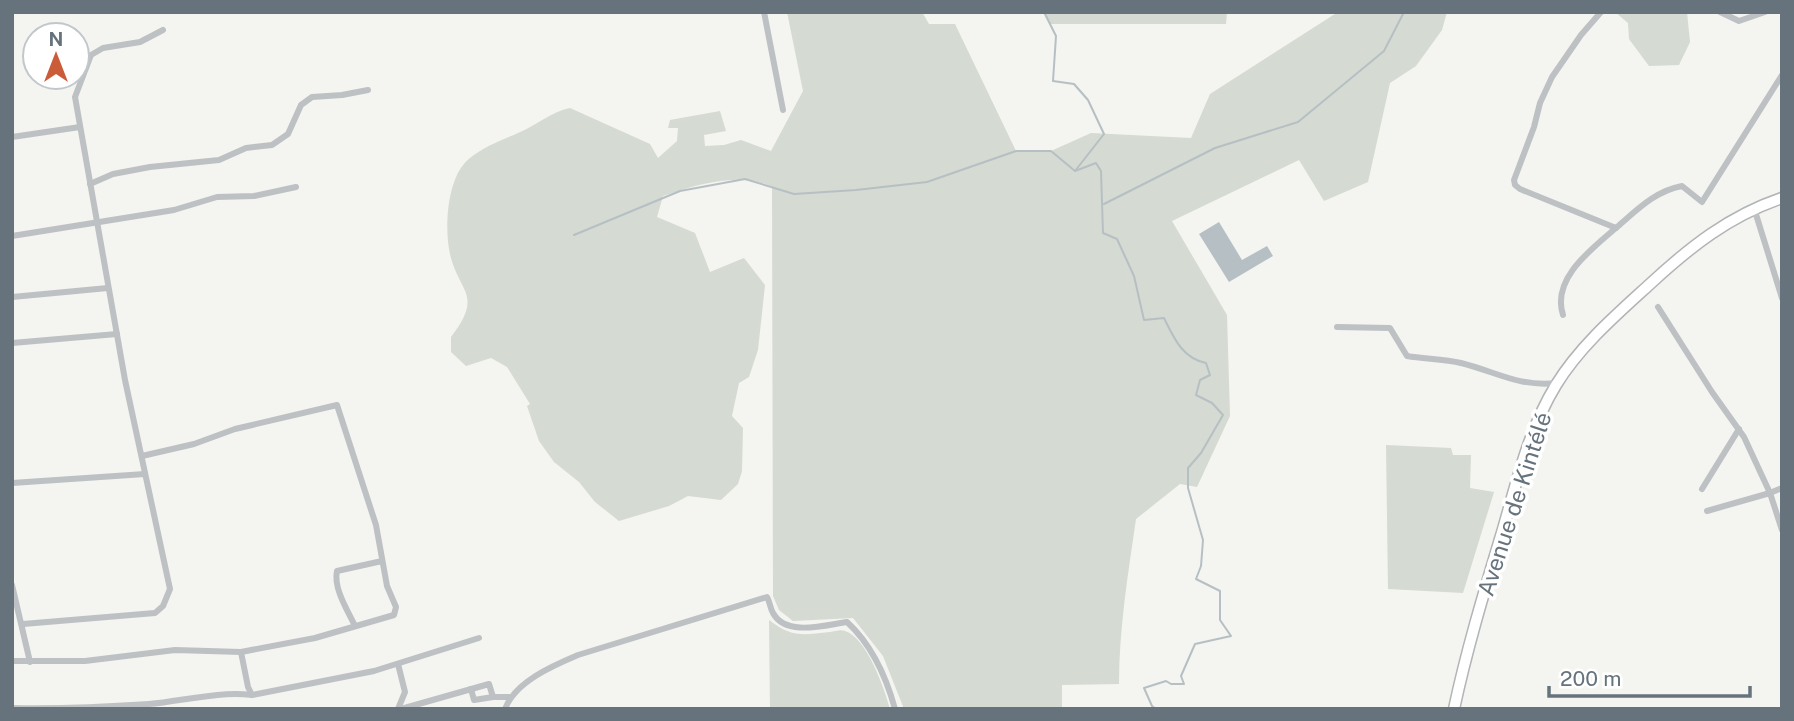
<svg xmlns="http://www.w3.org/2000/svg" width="1794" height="721" font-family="'Public Sans',sans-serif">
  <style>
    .green { fill: #d5dad2 }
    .water { fill: #b6c0c4 }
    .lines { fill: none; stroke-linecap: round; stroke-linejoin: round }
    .stream { stroke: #b6c0c4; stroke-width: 2 }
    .primary-casing { stroke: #b1b5b7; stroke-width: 13 }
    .street { stroke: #bdc1c3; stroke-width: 6 }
    .primary { stroke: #fff; stroke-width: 10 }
    .labels { text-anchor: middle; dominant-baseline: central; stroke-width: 7; stroke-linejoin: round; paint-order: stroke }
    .street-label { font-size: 23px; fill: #66737d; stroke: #fff }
  </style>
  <rect width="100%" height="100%" fill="#f4f4f0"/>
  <g class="green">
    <path d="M787,12H922L929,24H955L1016,151H1051L1091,133L1191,138L1210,94L1338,12H1447L1442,30L1416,66L1390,83L1368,182L1324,201L1299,160L1172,221L1227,315L1230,416L1197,487L1180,484L1136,519C1128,574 1119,629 1119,684L1062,685V709H904L883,656L853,618L793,621L779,610L773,596L772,187C739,171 696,185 663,196L657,217L695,233L710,272L744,258L765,285L758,350L749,377L739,383L732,416L743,428L742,471L738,484L721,500L688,496L669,506L619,521L595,502L579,482L554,462L539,441L527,406L530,404L507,367L491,358L466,366L451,352V337C484,294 459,293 450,254C444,228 447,175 470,158C483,147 502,140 518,133C536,126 552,111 570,108L650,144L658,158L677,141L678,128H668L670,120L720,111L726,131L704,135L705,146L724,145L741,140L771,151L803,91Z"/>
    <path d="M1044,12H1227L1226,24H1050Z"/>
    <path d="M1615,12H1687L1690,42L1679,65L1649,66L1629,39L1628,23Z"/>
    <path d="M1386,445L1451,448L1453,455H1471L1470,488L1494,492L1463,593L1388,589Z"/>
    <path d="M769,620C792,638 803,635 830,632C835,631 841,629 845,631C867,638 884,688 890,709H770Z"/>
  </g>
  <path class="water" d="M1219,222L1242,260L1267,246L1273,256L1229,282L1199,234Z"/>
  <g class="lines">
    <g class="stream">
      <path d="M1044,12L1056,36L1053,81L1074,84L1088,100L1104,134L1075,171L1096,163L1101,171L1103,233L1117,239L1134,276L1144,320L1164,318C1174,338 1182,358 1206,363L1210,375L1200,380L1196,395L1212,403L1223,415L1201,453L1188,468V488L1203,540L1201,566L1196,579L1220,591V620L1231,636L1195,644L1181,676L1184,684H1171L1166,681L1144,688L1152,706L1156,709"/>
      <path d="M1104,204L1215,148L1298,122L1384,51L1404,12"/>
      <path d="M574,235L680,191L745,179L794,194L856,190L927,182L1016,151H1051L1075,171"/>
    </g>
    <defs>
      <path id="primary" d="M1454,709C1467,648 1485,589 1503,529C1517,481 1529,429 1556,385C1580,346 1616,315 1650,284C1690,247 1729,216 1782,198"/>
    </defs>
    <use href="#primary" class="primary-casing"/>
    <g class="street">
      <path d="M764,12L783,110"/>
      <path d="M1601,12L1581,35L1552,77L1540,103L1534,127L1514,180L1515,185L1520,189L1616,228"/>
      <path d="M1720,12L1739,21L1765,12"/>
      <path d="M12,137L80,127"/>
      <path d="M90,184L113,174L150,167L219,160L246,148L272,145L288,134L301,105L312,97L342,95L368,90"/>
      <path d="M1754,208L1782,298"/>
      <path d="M12,236L174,210L217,197L254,196L296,187"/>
      <path d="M12,297L108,288"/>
      <path d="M1658,307L1712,392L1744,437L1770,493L1707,511"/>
      <path d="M1563,315C1551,278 1593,248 1617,227C1637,210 1655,191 1682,186L1702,202L1782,75"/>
      <path d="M1337,327L1390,328L1407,356C1425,359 1444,359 1461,363C1497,372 1518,387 1557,383"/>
      <path d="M12,343L117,334"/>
      <path d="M12,483L145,474"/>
      <path d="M1782,488L1770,493L1782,530"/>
      <path d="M1702,489L1739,429"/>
      <path d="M12,585L30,662"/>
      <path d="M23,624L155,613L163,606L170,589L125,380L75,97L91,55L103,48L140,42L163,30"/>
      <path d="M355,626C348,611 333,588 337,571L382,561"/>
      <path d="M241,652L248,687L252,695"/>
      <path d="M12,661H85L175,650L241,652L315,638L394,615L396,607L387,586L376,525L337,405L235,429L194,444L142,456"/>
      <path d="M471,689L474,700L493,697"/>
      <path d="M12,708C58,709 104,707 149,704C183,701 218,691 252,695L374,671L479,638"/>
      <path d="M398,709L405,692L398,664"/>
      <path d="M401,709L489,684L493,697H509"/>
      <path d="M505,709C515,682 552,666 578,655L767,597C770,602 770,608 773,613C786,637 825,625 847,622C872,645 886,676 895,709"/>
    </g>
    <use href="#primary" class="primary"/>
  </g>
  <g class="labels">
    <g class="street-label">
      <text transform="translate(1514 504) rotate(-72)">Avenue de Kintélé</text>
    </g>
  </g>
  <rect width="1794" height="721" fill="none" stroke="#66737d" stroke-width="28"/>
  <g transform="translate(56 56)"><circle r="33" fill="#ffffff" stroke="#c2c7cb" stroke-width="2"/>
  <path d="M0-5L12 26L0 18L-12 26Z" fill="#cb5c39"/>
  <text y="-10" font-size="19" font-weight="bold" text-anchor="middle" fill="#66737d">N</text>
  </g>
  <path d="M1549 686v10h201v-10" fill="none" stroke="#66737d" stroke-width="3.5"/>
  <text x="1560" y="686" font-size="21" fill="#66737d" stroke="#ffffff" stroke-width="5" paint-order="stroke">200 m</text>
</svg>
